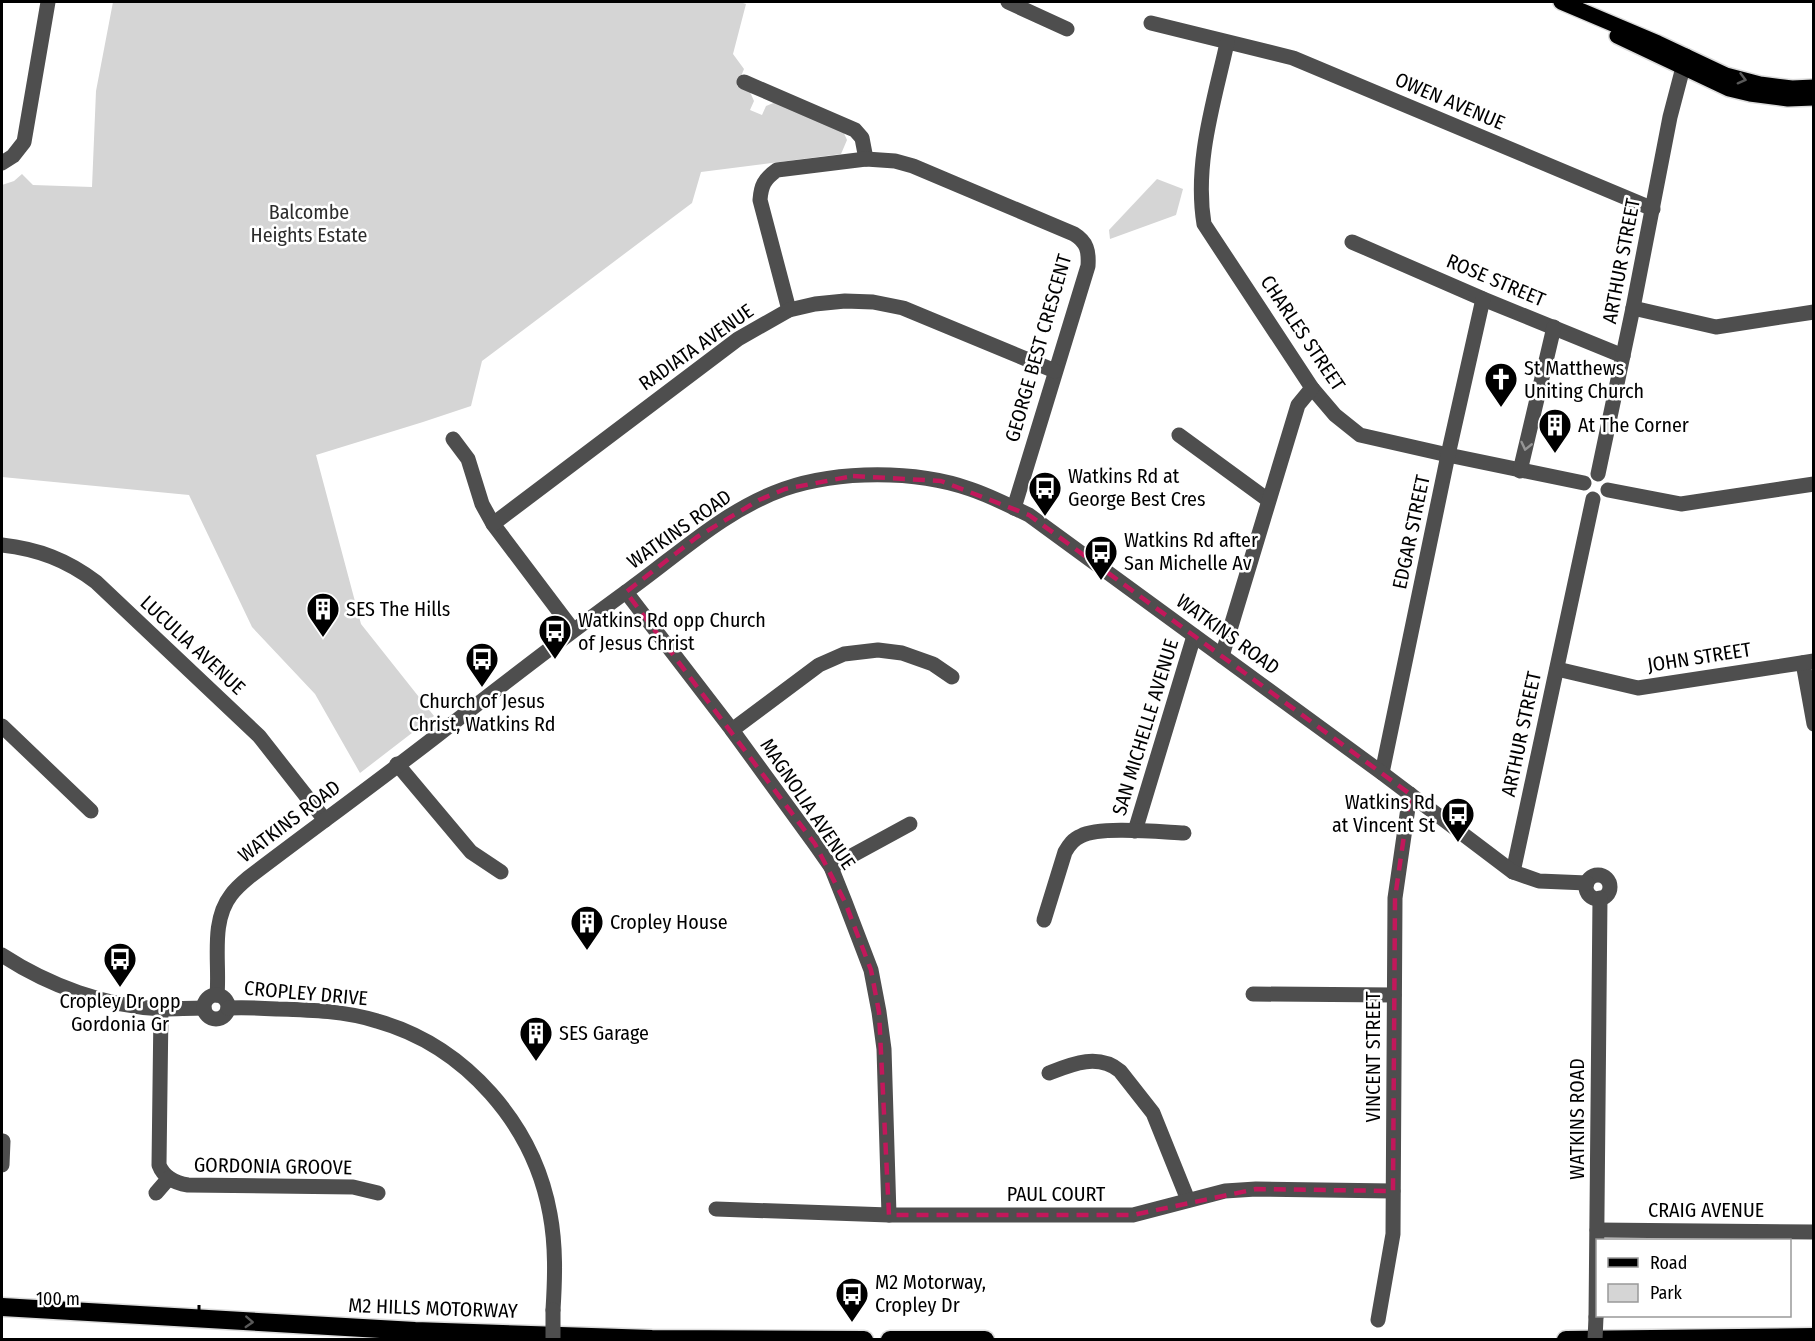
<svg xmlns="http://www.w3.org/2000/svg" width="1815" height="1341" font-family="'Fira Sans Condensed',sans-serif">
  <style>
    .green { fill: #d5d5d5 }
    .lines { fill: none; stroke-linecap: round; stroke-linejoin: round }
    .major-casing { stroke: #dbdbdb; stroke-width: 18 }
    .highway-casing { stroke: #dbdbdb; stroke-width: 21 }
    .minor { stroke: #4e4e4e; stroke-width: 15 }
    .major { stroke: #000; stroke-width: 15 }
    .highway { stroke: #000; stroke-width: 18 }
    .minor-bridge { stroke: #4e4e4e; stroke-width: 15 }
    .oneway { stroke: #595959 }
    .oneway2 { stroke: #959595 }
    .marked { fill: none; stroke: #c2185b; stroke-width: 4.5; stroke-dasharray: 12 8; stroke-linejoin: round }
    .labels { text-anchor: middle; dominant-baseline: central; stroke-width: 5; stroke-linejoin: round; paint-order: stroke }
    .street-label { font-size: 20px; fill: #000; stroke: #fff }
    .park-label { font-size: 20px; fill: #2c2c2c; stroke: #fff }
    .poi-label { font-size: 20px; fill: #000; stroke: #fff; text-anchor: start }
  </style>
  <rect width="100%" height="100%" fill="#fff"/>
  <g class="green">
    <path d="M113,2H740L746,4L733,54L744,69L737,86L750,92L754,101L750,110L762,115L766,106L776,102L843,131L847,140L841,154L701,172L692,203L482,361L471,406L423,422L316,455L361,624L434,716L360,773L315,694L252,627L189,495L2,477V185L14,181L22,174L33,185L92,187L96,91Z"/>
    <path d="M1157,179L1183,189L1176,215L1110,239L1109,230Z"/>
  </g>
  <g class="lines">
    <defs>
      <g id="major">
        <path d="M1561,2L1658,43L1726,75L1760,84L1792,88L1814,87"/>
        <path d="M1617,36L1729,89L1750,94L1788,99L1814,98"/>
      </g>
      <g id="highway">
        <path d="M2,1307L415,1331L652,1339L864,1340"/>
        <path d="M890,1340H985"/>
        <path d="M1566,1340L1814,1337"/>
      </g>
    </defs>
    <use href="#major" class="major-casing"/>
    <use href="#highway" class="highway-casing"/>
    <g class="minor">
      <path d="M1008,2L1067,29"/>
      <path d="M1151,23L1293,58L1653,209"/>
      <path d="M1227,43C1214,102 1194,163 1204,224L1312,388L1335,415L1360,435L1448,455L1584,483"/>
      <path d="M744,82L855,130L862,138L866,159"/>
      <path d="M2,163L13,156L24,142L48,2"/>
      <path d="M1352,242L1483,299L1623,356"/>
      <path d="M1633,308L1716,327L1814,312"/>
      <path d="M789,310L760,200C761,186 764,179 777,170L866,159L895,161L913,166L1074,234C1087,242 1089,251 1088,266L1014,508"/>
      <path d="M1179,435L1268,500"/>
      <path d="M453,439L468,459L482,504L493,524L573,630"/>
      <path d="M1520,471L1554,327"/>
      <path d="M1598,474L1633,308L1670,117L1686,56"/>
      <path d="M1608,490L1681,504L1814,484"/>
      <path d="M493,524L738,339L789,310L815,304L845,301L873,302L903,308L1055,371"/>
      <path d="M2,545C38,549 67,560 96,582L259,736L325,820"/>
      <path d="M626,592L732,730L815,844L831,867L845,902L871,970L879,1012L884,1049L889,1215"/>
      <path d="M1222,656L1298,405L1312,388"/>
      <path d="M1803,663L1814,724"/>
      <path d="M1557,669L1638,688L1814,661"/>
      <path d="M2,726L91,811"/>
      <path d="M732,730L819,665L844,654L878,650L902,653L933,664L952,677"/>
      <path d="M397,764L471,852L501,872"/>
      <path d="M1382,773L1448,455L1483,299"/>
      <path d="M1135,831L1194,636"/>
      <path d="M831,867L910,824"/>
      <path d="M1513,872L1593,499"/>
      <circle cx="1598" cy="887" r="12"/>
      <path d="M1044,920L1065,852C1069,845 1073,839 1081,836C1099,826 1161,832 1184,833"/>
      <path d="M2,955C48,985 106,1007 163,1009C176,1009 190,1008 204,1008"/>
      <path d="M1253,994L1394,995"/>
      <path d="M217,995C220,963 210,922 231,895C236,888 242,883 248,878C311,830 376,783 439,734C502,685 565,636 630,589C680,553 725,510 784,489C839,470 916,470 970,489C991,496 1010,506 1029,515L1382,773L1513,872L1539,881L1587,883"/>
      <circle cx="216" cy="1007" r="12"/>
      <path d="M228,1008C245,1007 261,1008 278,1009C312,1010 345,1011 377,1021C466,1046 534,1125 550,1214C556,1246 555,1278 553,1310"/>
      <path d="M161,1009L159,1165C164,1178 175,1183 188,1185L353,1187L378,1193"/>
      <path d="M1049,1073C1072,1064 1098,1053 1120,1071L1153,1113L1188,1200"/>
      <path d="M2,1165L3,1141"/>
      <path d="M156,1193L169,1178"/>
      <path d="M716,1209L889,1215H1133L1225,1191L1256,1189L1393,1191"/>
      <path d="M1597,1230L1814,1232"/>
      <path d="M1596,1317L1600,898"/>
      <path d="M1378,1320L1393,1234L1395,898L1410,794"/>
    </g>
    <use href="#major" class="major"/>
    <use href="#highway" class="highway"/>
    <g class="minor-bridge">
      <path d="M553,1340V1310"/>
      <path d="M1595,1340L1596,1317"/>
    </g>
  </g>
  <defs><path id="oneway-chevron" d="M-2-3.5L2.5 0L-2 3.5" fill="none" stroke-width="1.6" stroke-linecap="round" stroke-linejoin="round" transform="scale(1.5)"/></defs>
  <g class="oneway">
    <use href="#oneway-chevron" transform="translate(1742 79) rotate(15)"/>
    <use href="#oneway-chevron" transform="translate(249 1322) rotate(3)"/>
  </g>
  <use class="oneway2" href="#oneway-chevron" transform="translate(1526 446) rotate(103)"/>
  <path class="marked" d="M853,476L941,481L1029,515L1410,794L1395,898L1393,1191L1256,1189L1133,1215H889L879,1012L871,970L845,902L815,844L626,592L697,537L759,500L785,489Z"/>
  <defs>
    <symbol id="church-pin" viewBox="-11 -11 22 30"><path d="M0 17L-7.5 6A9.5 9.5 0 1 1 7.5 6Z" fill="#000" stroke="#fff"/><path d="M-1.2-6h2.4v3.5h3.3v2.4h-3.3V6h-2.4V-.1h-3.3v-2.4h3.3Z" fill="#fff"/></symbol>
    <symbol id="building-pin" viewBox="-11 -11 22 30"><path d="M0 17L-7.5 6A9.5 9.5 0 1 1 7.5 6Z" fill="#000" stroke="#fff"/><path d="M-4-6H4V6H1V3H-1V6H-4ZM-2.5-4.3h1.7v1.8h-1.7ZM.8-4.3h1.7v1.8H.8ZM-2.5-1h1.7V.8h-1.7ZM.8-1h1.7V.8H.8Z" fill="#fff"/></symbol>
    <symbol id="bus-pin" viewBox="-11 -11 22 30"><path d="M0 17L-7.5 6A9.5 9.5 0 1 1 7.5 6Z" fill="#000" stroke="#fff"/><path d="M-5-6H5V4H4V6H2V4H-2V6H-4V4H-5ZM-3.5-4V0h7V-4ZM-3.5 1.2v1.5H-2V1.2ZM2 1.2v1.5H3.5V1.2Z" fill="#fff"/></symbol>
  </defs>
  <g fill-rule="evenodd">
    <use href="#church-pin" x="1482" y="360" width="38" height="52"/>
    <use href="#building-pin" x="1536" y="406" width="38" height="52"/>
    <use href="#bus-pin" x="1026" y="469" width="38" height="52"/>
    <use href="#bus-pin" x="1082" y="533" width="38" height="52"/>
    <use href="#building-pin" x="304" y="590" width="38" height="52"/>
    <use href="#bus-pin" x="536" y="612" width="38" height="52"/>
    <use href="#bus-pin" x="463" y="640" width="38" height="52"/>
    <use href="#bus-pin" x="1439" y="795" width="38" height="52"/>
    <use href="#building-pin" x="568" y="903" width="38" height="52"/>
    <use href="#bus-pin" x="101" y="940" width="38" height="52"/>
    <use href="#building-pin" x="517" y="1014" width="38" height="52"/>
    <use href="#bus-pin" x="833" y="1275" width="38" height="52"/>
  </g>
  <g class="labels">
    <g class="street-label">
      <text transform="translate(1450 101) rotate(23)">OWEN AVENUE</text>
      <text transform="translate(1621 261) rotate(-79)">ARTHUR STREET</text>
      <text transform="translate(1496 280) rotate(23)">ROSE STREET</text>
      <text transform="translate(1303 333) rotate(56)">CHARLES STREET</text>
      <text transform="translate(696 347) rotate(-35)">RADIATA AVENUE</text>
      <text transform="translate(1038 348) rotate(-74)">GEORGE BEST CRESCENT</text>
      <text transform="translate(679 529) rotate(-35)">WATKINS ROAD</text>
      <text transform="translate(1411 532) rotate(-78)">EDGAR STREET</text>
      <text transform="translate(1228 634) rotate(36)">WATKINS ROAD</text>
      <text transform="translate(193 645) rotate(43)">LUCULIA AVENUE</text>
      <text transform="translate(1699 657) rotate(-9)">JOHN STREET</text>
      <text transform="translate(1145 727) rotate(-73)">SAN MICHELLE AVENUE</text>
      <text transform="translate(1521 734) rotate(-78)">ARTHUR STREET</text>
      <text transform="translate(808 804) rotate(56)">MAGNOLIA AVENUE</text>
      <text transform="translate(289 821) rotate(-37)">WATKINS ROAD</text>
      <text transform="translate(306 993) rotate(5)">CROPLEY DRIVE</text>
      <text transform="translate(1373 1057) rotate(-90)">VINCENT STREET</text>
      <text transform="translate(1577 1119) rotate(-90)">WATKINS ROAD</text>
      <text transform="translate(273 1166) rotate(1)">GORDONIA GROOVE</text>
      <text x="1056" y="1194">PAUL COURT</text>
      <text x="1706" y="1210">CRAIG AVENUE</text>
      <text transform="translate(433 1308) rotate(2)">M2 HILLS MOTORWAY</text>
    </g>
    <g class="park-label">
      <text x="309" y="212">Balcombe<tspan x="309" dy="23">Heights Estate</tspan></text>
    </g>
    <g class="poi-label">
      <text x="1524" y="368">St Matthews<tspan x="1524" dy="23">Uniting Church</tspan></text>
      <text x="1578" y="425">At The Corner</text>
      <text x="1068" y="476">Watkins Rd at<tspan x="1068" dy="23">George Best Cres</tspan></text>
      <text x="1124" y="540">Watkins Rd after<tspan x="1124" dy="23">San Michelle Av</tspan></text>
      <text x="346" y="609">SES The Hills</text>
      <text x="578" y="620">Watkins Rd opp Church<tspan x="578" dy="23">of Jesus Christ</tspan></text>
      <text x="482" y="701" text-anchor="middle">Church of Jesus<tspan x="482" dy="23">Christ, Watkins Rd</tspan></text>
      <text x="1435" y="802" text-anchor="end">Watkins Rd<tspan x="1435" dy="23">at Vincent St</tspan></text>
      <text x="610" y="922">Cropley House</text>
      <text x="120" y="1001" text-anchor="middle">Cropley Dr opp<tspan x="120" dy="23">Gordonia Gr</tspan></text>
      <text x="559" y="1033">SES Garage</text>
      <text x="875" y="1282">M2 Motorway,<tspan x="875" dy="23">Cropley Dr</tspan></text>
    </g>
  </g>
  <rect width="1815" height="1341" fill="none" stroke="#000000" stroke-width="6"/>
  <rect x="1596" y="1239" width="195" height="78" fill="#ffffff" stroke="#999999" stroke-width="1.5"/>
  <rect x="1608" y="1258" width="30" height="9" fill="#000000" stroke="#999999" stroke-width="1.5"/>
  <text x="1650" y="1269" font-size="18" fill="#000000">Road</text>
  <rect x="1608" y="1284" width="30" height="18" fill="#d5d5d5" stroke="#999999" stroke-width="1.5"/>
  <text x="1650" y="1299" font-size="18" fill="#000000">Park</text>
  <path d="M27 1305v9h172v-9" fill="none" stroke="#000000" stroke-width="3"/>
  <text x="36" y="1305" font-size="18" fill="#000000" stroke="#ffffff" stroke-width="4.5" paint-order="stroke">100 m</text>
</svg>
